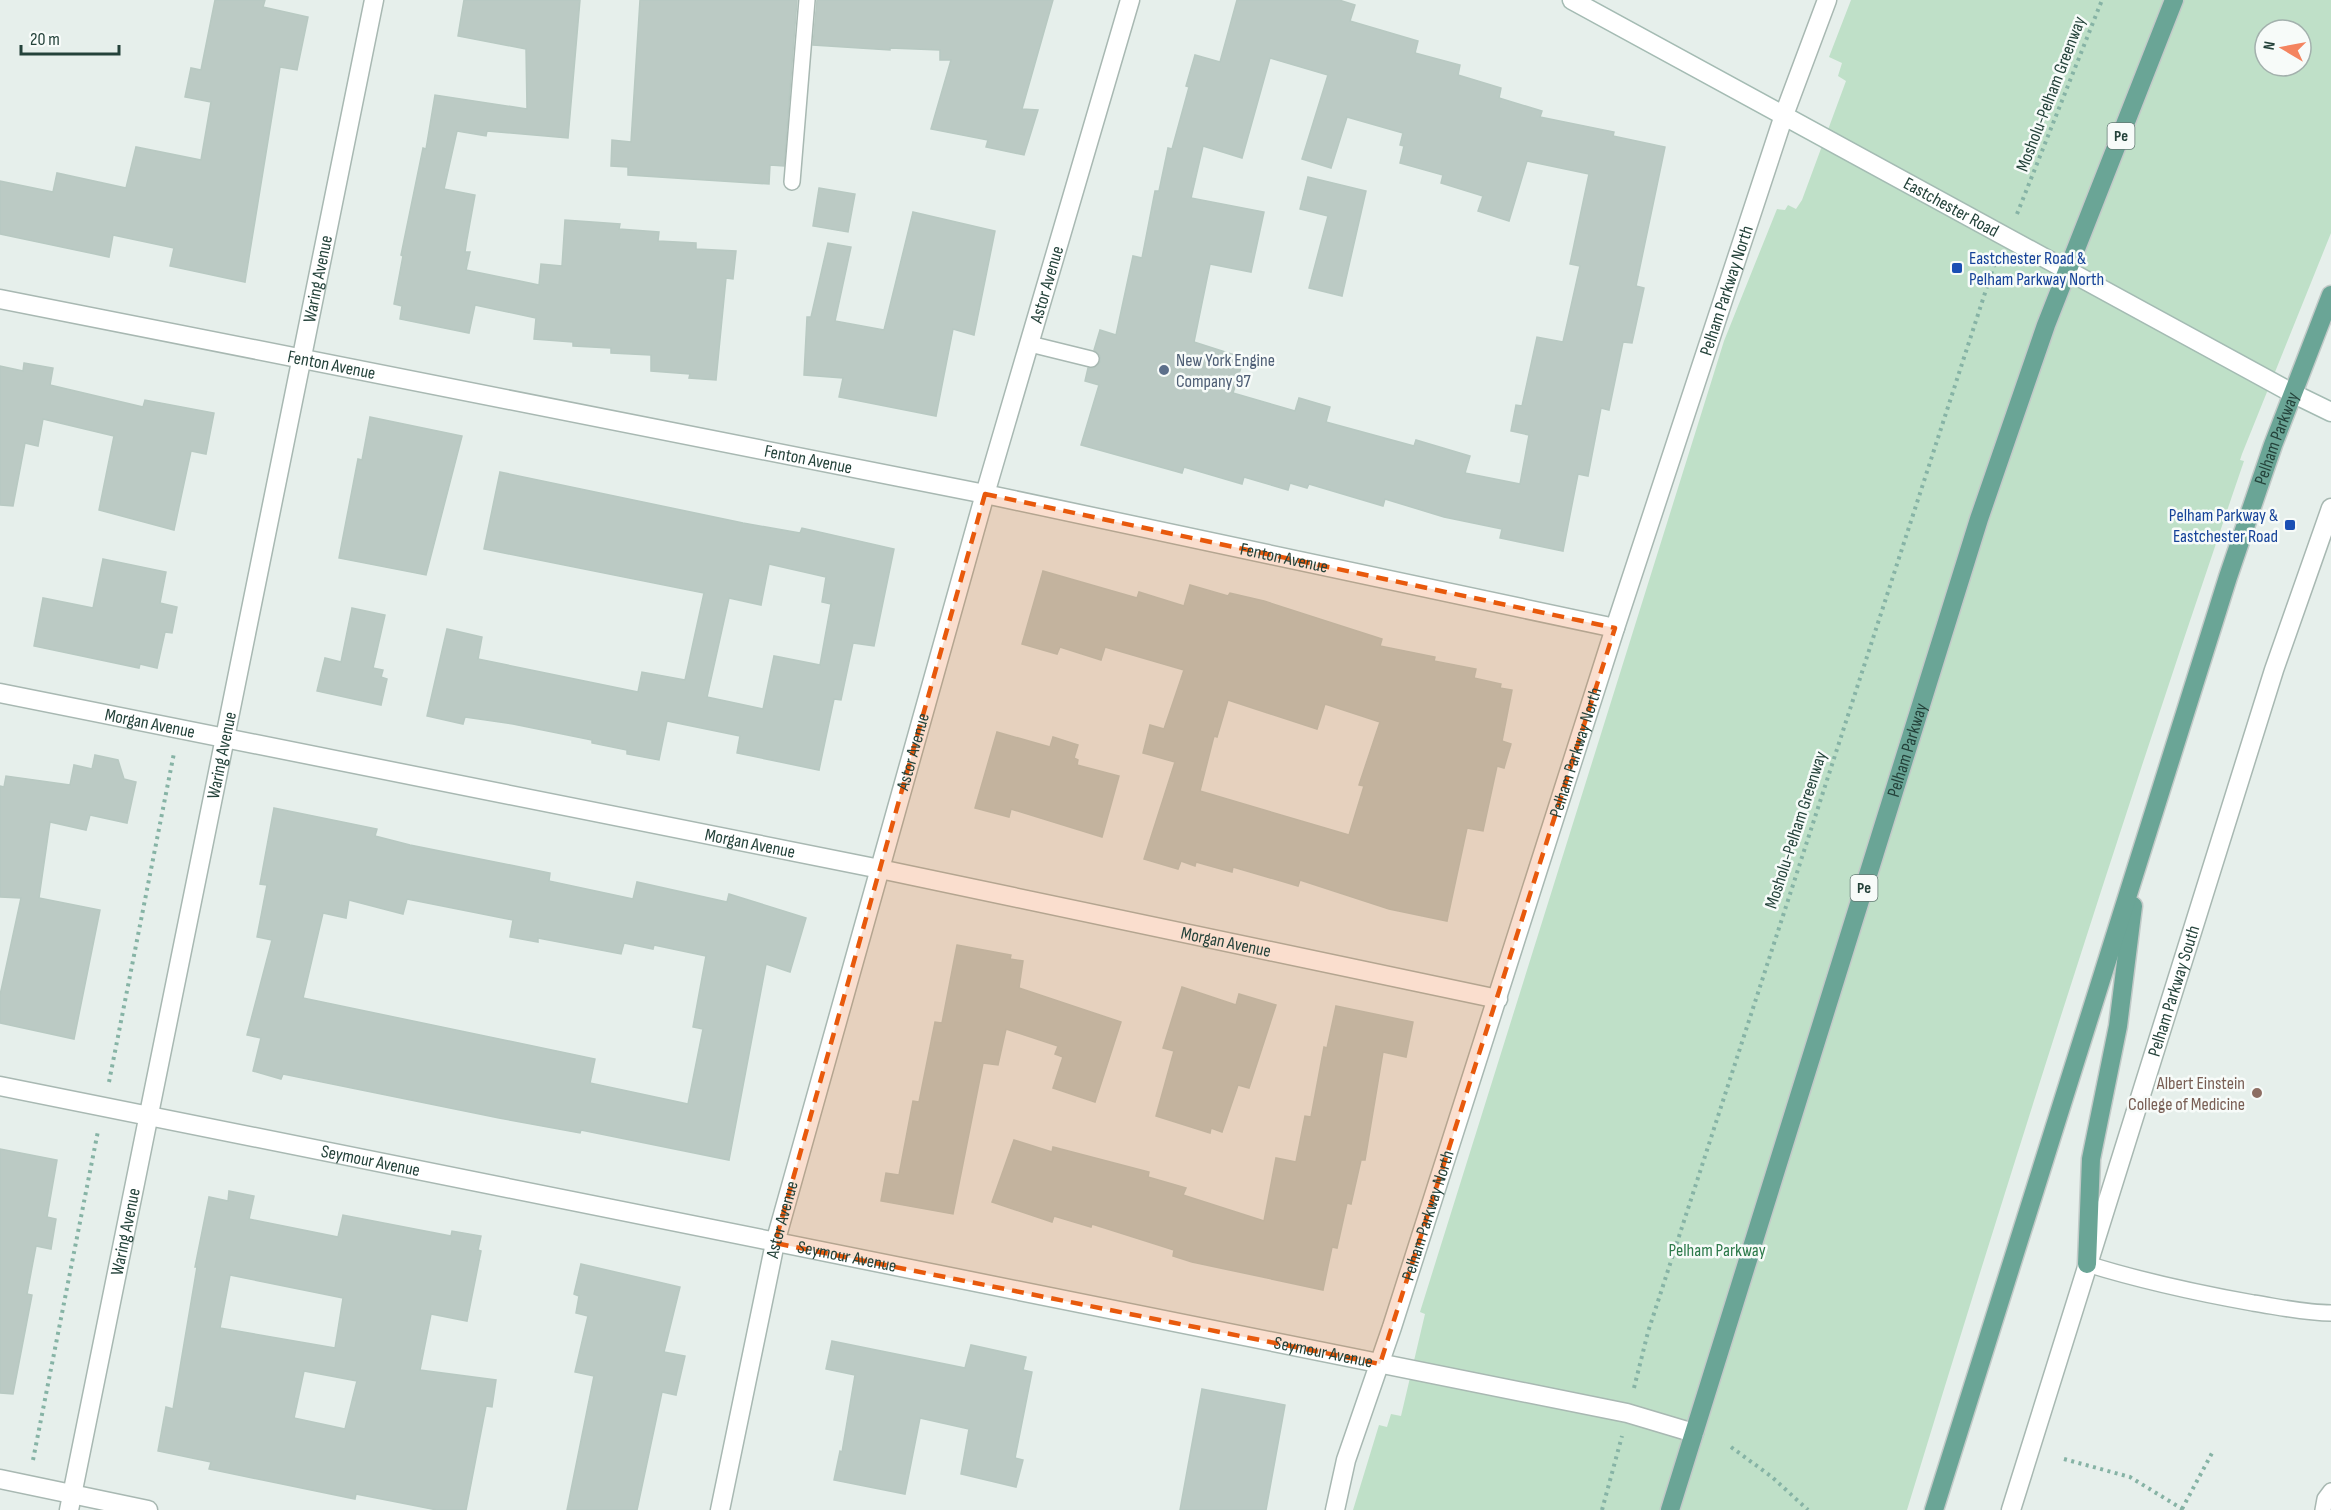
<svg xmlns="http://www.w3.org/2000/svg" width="2331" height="1510" font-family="'Sofia Sans Condensed',sans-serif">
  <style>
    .green { fill: #bfe0c8; fill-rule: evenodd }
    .building { fill: #bbcac4; stroke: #b8c9c2; stroke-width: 1.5; fill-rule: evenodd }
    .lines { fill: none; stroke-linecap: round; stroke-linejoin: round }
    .service-casing { stroke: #a8b8b2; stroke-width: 18 }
    .minor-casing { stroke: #a8b8b2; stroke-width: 21 }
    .tertiary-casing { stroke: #a8b8b2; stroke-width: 21 }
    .secondary-casing { stroke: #a4bbb3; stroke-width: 21 }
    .primary-casing { stroke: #c2cac8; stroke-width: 21 }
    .path { stroke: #86b3a5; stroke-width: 4; stroke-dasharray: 3 4.5; stroke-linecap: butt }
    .service { stroke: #fff; stroke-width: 15 }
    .minor { stroke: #fff; stroke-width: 18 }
    .tertiary { stroke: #fff; stroke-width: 18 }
    .secondary { stroke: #fff; stroke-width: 18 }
    .primary { stroke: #6aa596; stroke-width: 18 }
    .marked { fill: #e8590c; fill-opacity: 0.2; stroke: #e8590c; stroke-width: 4.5; stroke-dasharray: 12 8; stroke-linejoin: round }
    .transit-dot { fill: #1a4fb4; stroke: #f7fbf9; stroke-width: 2 }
    .service-dot { fill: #5c6f8a; stroke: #f7fbf9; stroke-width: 2 }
    .education-dot { fill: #8d6e63; stroke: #f7fbf9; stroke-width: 2 }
    .labels { text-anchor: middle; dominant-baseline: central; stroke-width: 5; stroke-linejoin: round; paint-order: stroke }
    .shield { fill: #f7fbf9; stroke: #637a73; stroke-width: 1.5 }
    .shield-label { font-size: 16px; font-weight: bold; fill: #24423a }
    .street-label { font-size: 18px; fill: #24423a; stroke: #f7fbf9 }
    .transit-label { font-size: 18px; fill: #164399; stroke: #f7fbf9; text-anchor: start }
    .service-label { font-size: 18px; fill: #4e5e75; stroke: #f7fbf9; text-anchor: start }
    .education-label { font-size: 18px; fill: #785e54; stroke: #f7fbf9; text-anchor: end }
    .park-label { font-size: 18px; fill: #2d7a4b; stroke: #f7fbf9 }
  </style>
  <rect width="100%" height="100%" fill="#e6efeb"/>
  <path class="green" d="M1851,0H2331V233L2242,454L2240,460L2244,461C2125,809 2014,1159 1907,1510H1353L1379,1425L1387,1427L1391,1414L1401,1416L1425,1314L1420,1312L1724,341L1777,209L1785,210L1788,205L1796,209L1802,200L1846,81L1838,76L1842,63L1829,57ZM2265,30H2301V66H2265Z"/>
  <g class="building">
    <path d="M215,0H265L263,7L308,17L297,70L280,67L245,282L170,266L174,248L113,235L109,257L0,234V181L53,192L57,173L126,188L136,147L201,160L211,102L185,97L191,68L201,70Z"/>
    <path d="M464,0H580L568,138L487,131L486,136L457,131L444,189L475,195L467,239L465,252H470L466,270L539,285L541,264L562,266L565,220L620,224L619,229L659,232L658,241L696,243V249L736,251L733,279L726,278L716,380L689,378L690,374L651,371V355L611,353V348L573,346V342L534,339L536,318L475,305L469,333L400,319L402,306L394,304L403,256L401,255L423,148L426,149L435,95L527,109L526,49L458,36Z"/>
    <path d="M640,0H797L784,166L770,165L769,184L628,175V167L611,166L612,140L631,142Z"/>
    <path d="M817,0H1053L1022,109L1038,110L1024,155L986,147L988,140L931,129L951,60H940V50L890,48V50L813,45Z"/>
    <path d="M1237,0H1339L1355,5L1350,21L1418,41L1415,53L1460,65L1458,75L1501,88L1499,98L1542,111L1540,117L1614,132L1613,136L1665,147L1636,286L1644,288L1632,343L1623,342L1609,410L1601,408L1588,476L1578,474L1563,551L1500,538L1502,529L1444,517L1385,499L1383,506L1309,484L1307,488L1290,483L1288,490L1244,477L1242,484L1184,467L1182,473L1081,445L1099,385L1085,381L1088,368H1094L1100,362V356L1094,350L1100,330L1116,335L1133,256L1142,258L1155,191H1159L1168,148L1172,149L1189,87L1186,86L1195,55L1220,62ZM1270,58L1328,75L1302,159L1331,168L1347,117L1403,133L1400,145L1404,146L1400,163L1443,175L1441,183L1483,196L1478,211L1509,221L1527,161L1589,174L1570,264L1580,266L1563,342L1537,337L1522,406L1516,405L1511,431L1529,435L1520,484L1465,473L1470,456L1416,440L1414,446L1326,422L1330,407L1299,398L1295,411L1233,393L1244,358L1194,342L1210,264L1251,272L1264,212L1191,198L1203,146L1242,158Z"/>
    <path d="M1308,177L1366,191L1342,296L1309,288L1328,216L1300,209Z"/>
    <path d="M819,188L855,194L848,232L813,226Z"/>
    <path d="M913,212L995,231L974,335L953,329L936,416L839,397L843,378L804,375L807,317H811L828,243L851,247L835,321L884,330Z"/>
    <path d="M24,363L53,368L50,385L143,407L145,400L214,413L206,454L191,451L174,530L99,510L114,436L43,419L38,446L25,443L13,506L0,505V366L23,371Z"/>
    <path d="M370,417L462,436L426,575L339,558L358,459L362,460Z"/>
    <path d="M500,472L743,523L800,533L802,528L894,549L874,646L853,643L841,700L834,699L819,770L737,753L740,736L667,721L659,760L627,754V750L592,743V740L513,724L465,717L463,724L427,716L447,629L482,637L478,659L638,692L642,672L685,680L704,593L484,549ZM769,564L826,577L822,602L831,604L820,665L774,656L763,709L707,697L729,598L761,605Z"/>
    <path d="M103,559L166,572L160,603L177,607L172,633L165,632L157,668L140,664L139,668L34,646L43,598L93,608Z"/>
    <path d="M1043,571L1137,598L1139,592L1184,606L1190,585L1228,596L1230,593L1264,601L1382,639L1380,646L1435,657L1434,661L1476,669L1474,678L1501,684L1500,688L1512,690L1502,741L1511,744L1504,768L1497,766L1483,831L1467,828L1447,921L1389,909L1300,880L1298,886L1233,867L1232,872L1196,862L1195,866L1181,861L1178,869L1144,859L1175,762L1143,753L1150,725L1164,729L1184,670L1105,647L1101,660L1060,647L1057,654L1022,644ZM1228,700L1317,729L1325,704L1380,722L1359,785L1364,786L1349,835L1200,791L1214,736L1217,737Z"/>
    <path d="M352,608L385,615L373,668L383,670L381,677L387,679L381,705L317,691L325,658L341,662Z"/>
    <path d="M997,732L1050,747L1053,737L1078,745L1074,758L1078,760L1077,765L1119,776L1102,837L1011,809L1009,817L975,808Z"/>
    <path d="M95,755L118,760L124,779L136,782L127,823L90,815L86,830L50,822L39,898L100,910L74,1039L0,1023V995L21,898L0,897V786L4,787L6,776L70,785L74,765L92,769Z"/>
    <path d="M274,808L377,829L375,836L410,845L550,873L549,881L633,899L637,882L727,902L729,894L806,918L790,972L766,964L729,1160L581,1130L580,1133L499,1118L283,1074L281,1079L253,1071L261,1038L247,1035L272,940L257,937L267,885L260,884ZM407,899L513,920L510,937L538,942V938L621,954L624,943L653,949L654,945L706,956L693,1027L703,1029L688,1104L590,1083L595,1059L303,998L323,913L346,918L349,900L403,914Z"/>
    <path d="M957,945L1011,955L1010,959L1023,961L1019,988L1121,1022L1095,1102L1053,1088L1063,1057L1055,1054L1058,1046L1006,1029L998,1065L983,1063L953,1214L881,1201L886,1173L899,1175L913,1101L919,1102L935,1022L942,1023Z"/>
    <path d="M1182,987L1236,1005L1239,994L1276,1005L1249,1088L1238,1085L1222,1132L1211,1128L1210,1133L1156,1116L1174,1051L1163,1048Z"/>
    <path d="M1336,1006L1413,1022L1406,1057L1383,1052L1365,1160H1361L1351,1204L1347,1203L1337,1248L1332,1247L1323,1290L1192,1262L1173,1256L1174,1250L1092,1224L1091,1227L1054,1216L1052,1222L992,1202L1014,1140L1052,1152L1053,1147L1149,1172L1148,1177L1186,1188L1183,1195L1264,1221L1276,1158L1296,1162L1305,1116L1311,1117L1324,1047L1327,1048Z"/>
    <path d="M0,1149L57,1160L47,1217L56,1219L51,1249L36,1246L27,1294L32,1295L13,1394L0,1393Z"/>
    <path d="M229,1191L254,1196L249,1219L338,1237L343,1215L451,1236L452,1231L481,1236L478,1250L481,1251L467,1321L431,1314L420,1370L496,1380L492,1407L486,1406L466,1510H437L356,1494L355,1499L209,1469L211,1462L158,1451L166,1407L173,1409L197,1267H195L209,1197L228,1201ZM230,1275L343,1298L335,1348L220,1328ZM304,1371L357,1381L345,1429L294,1418Z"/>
    <path d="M581,1264L680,1287L664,1352L685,1356L676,1395L662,1392L637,1510H567L594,1376L575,1372L588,1316L576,1313L579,1296L574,1294Z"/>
    <path d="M832,1341L965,1368L971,1345L1026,1357L1023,1370L1032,1372L1015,1458L1023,1460L1016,1487L961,1474L969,1429L920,1418L905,1494L834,1480L840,1451L842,1452L855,1375L826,1369Z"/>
    <path d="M1202,1389L1285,1405L1266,1510H1180Z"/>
  </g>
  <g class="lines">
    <defs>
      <g id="service">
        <path d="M792,182L807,0"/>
        <path d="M1030,344L1091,359"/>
        <path d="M2087,1264C2142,1281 2197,1293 2253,1303C2279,1307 2305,1313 2331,1313"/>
        <path d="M2323,1510L2325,1499L2331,1491"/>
      </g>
      <g id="minor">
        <path d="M1784,115L1827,0"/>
        <path id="s1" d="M0,299L985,494L1615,628"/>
        <path id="s2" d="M0,693L880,869L1498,999"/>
        <path id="s3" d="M0,1086L1627,1413L1694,1433"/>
        <path d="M0,1479L148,1510"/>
        <path id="s4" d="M69,1510L374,0"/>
        <path id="s5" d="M720,1510L775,1243L985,494L1130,0"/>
      </g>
      <g id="tertiary">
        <path id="s6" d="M1335,1510L1346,1460L1392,1327L1615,628L1784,115"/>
        <path id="s7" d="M2011,1510L2274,670L2331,508"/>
      </g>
      <g id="secondary">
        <path id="s8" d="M1572,0L2292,393L2331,412"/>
      </g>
      <g id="primary">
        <path d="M2087,1264L2091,1159L2118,1026L2133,906"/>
        <path id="s9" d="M1670,1510L1979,519L2046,325L2174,0"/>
        <path id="s10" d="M1934,1510L2228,577L2273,445L2331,295"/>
      </g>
    </defs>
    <use href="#service" class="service-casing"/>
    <use href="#minor" class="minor-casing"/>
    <use href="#tertiary" class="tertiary-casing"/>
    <use href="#secondary" class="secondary-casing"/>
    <use href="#primary" class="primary-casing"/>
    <g class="path">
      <path d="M2017,214L2102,0"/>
      <path d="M109,1082L174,753"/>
      <path d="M1634,1388L1648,1332L1996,259"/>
      <path d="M1731,1447L1772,1477L1808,1510"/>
      <path d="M2064,1459L2130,1477L2184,1510"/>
      <path d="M33,1460L98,1131"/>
      <path d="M2182,1509L2212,1453"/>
      <path d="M1602,1510L1622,1436"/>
    </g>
    <use href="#service" class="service"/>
    <use href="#minor" class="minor"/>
    <use href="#tertiary" class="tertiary"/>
    <use href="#secondary" class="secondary"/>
    <use href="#primary" class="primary"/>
  </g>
  <path class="marked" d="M985,494L1615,628L1380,1364L775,1243Z"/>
  <g class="transit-dot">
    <rect x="1951" y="262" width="12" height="12" rx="3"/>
    <rect x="2284" y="519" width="12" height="12" rx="3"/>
  </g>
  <circle class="service-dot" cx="1164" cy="370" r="6"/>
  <circle class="education-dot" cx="2257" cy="1093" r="6"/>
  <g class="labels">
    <g class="shield">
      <rect x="2107.5" y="123" width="27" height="26" rx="4.5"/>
      <rect x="1850.5" y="875" width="27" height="26" rx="4.5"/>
    </g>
    <g class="shield-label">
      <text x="2121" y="136">Pe</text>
      <text x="1864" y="888">Pe</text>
    </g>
    <g class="street-label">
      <text transform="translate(2051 94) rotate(-69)">Mosholu-Pelham Greenway</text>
      <text stroke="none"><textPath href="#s8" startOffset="432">Eastchester Road</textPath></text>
      <text stroke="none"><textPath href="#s4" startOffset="1256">Waring Avenue</textPath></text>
      <text stroke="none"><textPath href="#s5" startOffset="1269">Astor Avenue</textPath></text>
      <text stroke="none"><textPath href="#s6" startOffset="1281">Pelham Parkway North</textPath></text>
      <text stroke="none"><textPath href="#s1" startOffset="338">Fenton Avenue</textPath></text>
      <text stroke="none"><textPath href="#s10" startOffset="1125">Pelham Parkway</textPath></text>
      <text stroke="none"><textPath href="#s1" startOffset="824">Fenton Avenue</textPath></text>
      <text stroke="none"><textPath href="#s1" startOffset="1310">Fenton Avenue</textPath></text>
      <text stroke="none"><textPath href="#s2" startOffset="153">Morgan Avenue</textPath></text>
      <text stroke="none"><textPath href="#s9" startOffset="796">Pelham Parkway</textPath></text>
      <text stroke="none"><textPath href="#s5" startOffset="783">Astor Avenue</textPath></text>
      <text stroke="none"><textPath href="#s6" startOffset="795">Pelham Parkway North</textPath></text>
      <text stroke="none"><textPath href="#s4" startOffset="770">Waring Avenue</textPath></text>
      <text transform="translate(1796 830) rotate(-72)">Mosholu-Pelham Greenway</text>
      <text stroke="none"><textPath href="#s2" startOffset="765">Morgan Avenue</textPath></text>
      <text stroke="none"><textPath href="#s2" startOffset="1251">Morgan Avenue</textPath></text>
      <text stroke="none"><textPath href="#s7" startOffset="544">Pelham Parkway South</textPath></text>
      <text stroke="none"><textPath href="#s3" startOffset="378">Seymour Avenue</textPath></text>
      <text stroke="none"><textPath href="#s6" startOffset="309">Pelham Parkway North</textPath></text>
      <text stroke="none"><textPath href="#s5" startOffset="297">Astor Avenue</textPath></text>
      <text stroke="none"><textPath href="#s4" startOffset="284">Waring Avenue</textPath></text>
      <text stroke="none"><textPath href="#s3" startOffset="864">Seymour Avenue</textPath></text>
      <text stroke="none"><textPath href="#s3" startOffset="1350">Seymour Avenue</textPath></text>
    </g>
    <g class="transit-label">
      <text x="1969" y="258">Eastchester Road &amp;<tspan x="1969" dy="21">Pelham Parkway North</tspan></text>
      <text x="2278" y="515" text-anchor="end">Pelham Parkway &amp;<tspan x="2278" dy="21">Eastchester Road</tspan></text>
    </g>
    <g class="service-label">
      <text x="1176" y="360">New York Engine<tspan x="1176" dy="21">Company 97</tspan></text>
    </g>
    <g class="education-label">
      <text x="2245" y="1083">Albert Einstein<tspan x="2245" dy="21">College of Medicine</tspan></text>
    </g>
    <g class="park-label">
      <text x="1717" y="1250">Pelham Parkway</text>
    </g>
  </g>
  <g transform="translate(2283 48) rotate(280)"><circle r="28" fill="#f7fbf9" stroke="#a3b1ad" stroke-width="1.5"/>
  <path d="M0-4.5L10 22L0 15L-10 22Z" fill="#f4845f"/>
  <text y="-9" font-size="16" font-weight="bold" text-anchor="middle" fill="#24423a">N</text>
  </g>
  <path d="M21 45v9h98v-9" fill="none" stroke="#24423a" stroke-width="3"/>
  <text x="30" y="45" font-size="18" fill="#24423a" stroke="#f7fbf9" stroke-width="4.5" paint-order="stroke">20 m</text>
</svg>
